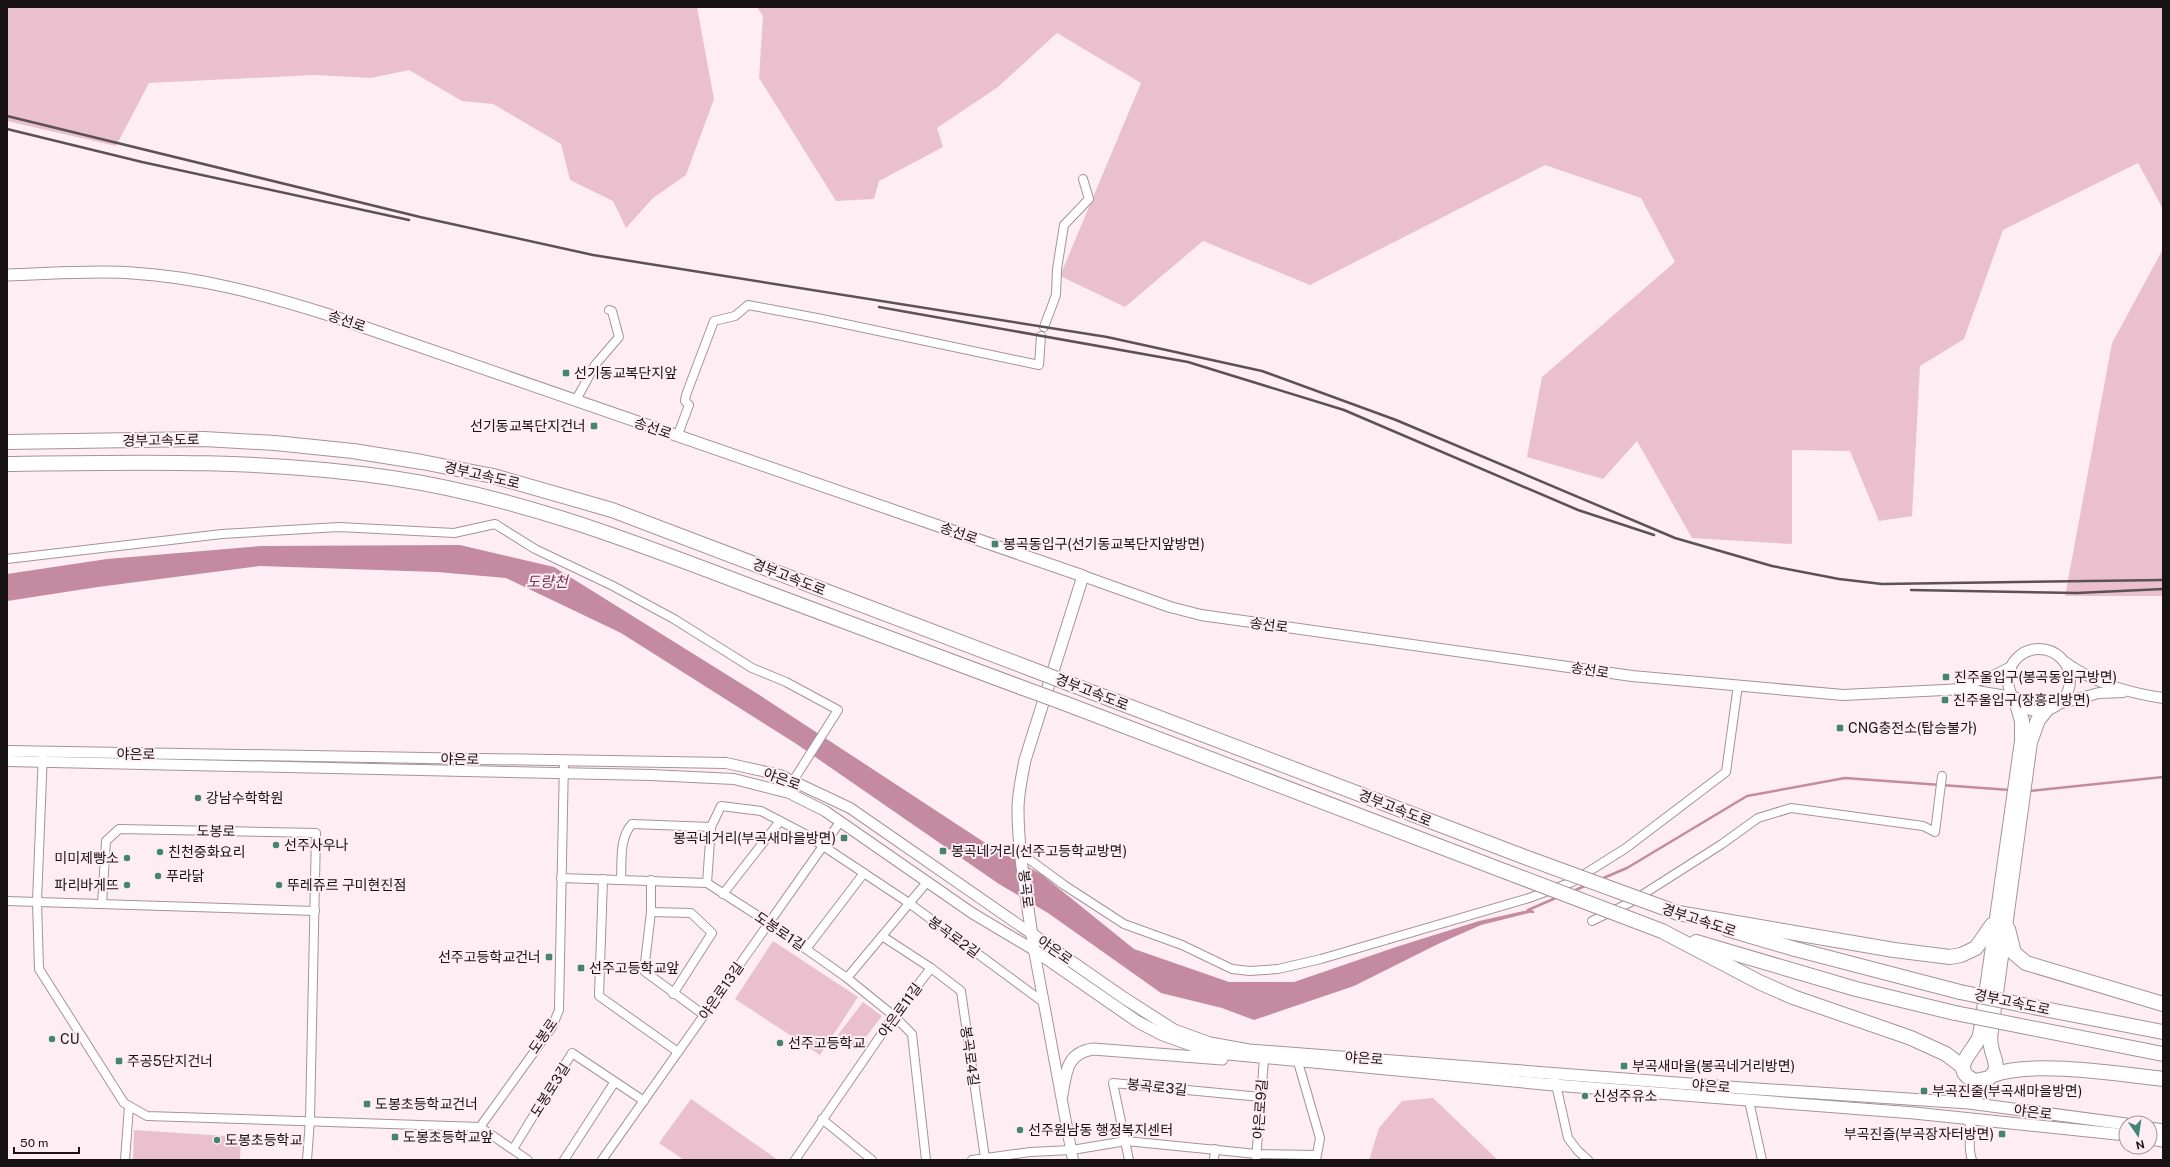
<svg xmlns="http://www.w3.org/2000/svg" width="2170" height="1167" font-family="'Public Sans','Noto Sans KR',sans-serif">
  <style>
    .green { fill: #eac0cf }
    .water { fill: #c48aa0 }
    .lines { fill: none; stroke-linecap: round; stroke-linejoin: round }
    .stream { stroke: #c48aa0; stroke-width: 2.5 }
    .minor-casing { stroke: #a59399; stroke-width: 10 }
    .tertiary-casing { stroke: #a59399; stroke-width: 12 }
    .secondary-casing { stroke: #a59399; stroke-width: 13 }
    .motorway-casing { stroke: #a59399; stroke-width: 16 }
    .minor { stroke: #fff; stroke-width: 8 }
    .tertiary { stroke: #fff; stroke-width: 10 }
    .secondary { stroke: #fff; stroke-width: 11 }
    .motorway { stroke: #fff; stroke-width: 14 }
    .rail { stroke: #5c5256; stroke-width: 2.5 }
    .motorway-bridge-casing { stroke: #a59399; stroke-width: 16; stroke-linecap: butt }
    .motorway-bridge { stroke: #fff; stroke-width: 14 }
    .poi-dot { fill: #438473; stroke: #feeef3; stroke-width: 1.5 }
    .labels { text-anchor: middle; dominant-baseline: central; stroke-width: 4; stroke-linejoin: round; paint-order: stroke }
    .street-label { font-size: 14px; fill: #191215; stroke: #feeef3 }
    .poi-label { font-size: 14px; fill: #191215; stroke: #feeef3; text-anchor: start }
    .water-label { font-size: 15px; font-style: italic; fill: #7a3252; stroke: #feeef3 }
  </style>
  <rect width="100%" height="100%" fill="#feeef3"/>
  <g class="green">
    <path d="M7,7H697L714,99L686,175L653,198L626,228L613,201L570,180L561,144L493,104L462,101L409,70L371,78L314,75L149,83L116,146L7,121Z"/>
    <path d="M757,7H2163V209L2138,163L2003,230L1964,339L1920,366L1912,516L1879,521L1850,451L1792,450V544L1692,538L1637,441L1603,479L1527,457L1542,377L1675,262L1641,198L1545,165L1310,285L1203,241L1125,307L1060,276L1141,83L1057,33L998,87L937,128L943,147L879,181L874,199L836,201L759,78L763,16Z"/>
    <path d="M2163,249V596H2065L2112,343Z"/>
    <path d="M773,941L858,997L820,1055L735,999Z"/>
    <path d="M863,1002L882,1016L856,1050L837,1036Z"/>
    <path d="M1433,1098L1498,1160H1369L1379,1128L1402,1101Z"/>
    <path d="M691,1099L778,1160H684L659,1143Z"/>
    <path d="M134,1130L241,1137L240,1160H133Z"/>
  </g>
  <path class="water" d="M460,545L554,567L761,696L990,846L1041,874L1134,949L1229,982H1294L1396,947L1479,921L1528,910L1533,912L1481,925L1438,944L1354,986L1254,1020L1222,1008L1161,993L1048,913L999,884L795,743L621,633L506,578L437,572L260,566L98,587L7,601V574L107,559L261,546Z"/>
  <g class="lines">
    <g class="stream">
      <path d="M2029,791L2163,777"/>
      <path d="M1601,879L1627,868L1747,796L1845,778L2010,790"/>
      <path d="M1571,892L1587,885"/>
      <path d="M1533,912L1528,910L1558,897"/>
    </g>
    <defs>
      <g id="minor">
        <path d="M1044,327L1056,295L1057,269L1064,225L1089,199L1083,179"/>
        <path d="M576,400L595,365L619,337L612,311L609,310"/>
        <path d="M677,437L689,405L685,401L686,395L714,321L735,316L748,305L817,318L1039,365L1041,336"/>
        <path d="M7,559L222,534L339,527L454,533L495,524L535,549L613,586L674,619L752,668L786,682L838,710L793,781"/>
        <path d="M43,752L37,901L39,969L124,1103L147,1116L480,1127L552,1027L559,1010L564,760"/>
        <path d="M1022,854L1064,885L1124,924L1182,945L1232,969L1250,971L1278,969L1321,959L1529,898L1572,882L1626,848L1726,772L1738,685"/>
        <path d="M561,878L707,883L769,923L847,978L894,1016L912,1034L926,1160"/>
        <path d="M603,879L599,996L678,1052"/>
        <path d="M621,879C622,861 619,838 632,824L711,827"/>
        <path d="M651,880V912L644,971L704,1015"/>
        <path d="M707,883L711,827L721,806L761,811L805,834L909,903L1043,1002"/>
        <path d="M723,894L780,821"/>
        <path d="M7,901L315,911"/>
        <path d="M102,904L106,841L119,829L316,833L310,1120L307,1160"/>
        <path d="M651,912L691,913L712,933L673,994"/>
        <path d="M1592,921L1631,902L1722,844L1758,818L1791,808L1923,826L1935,832L1942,776"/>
        <path d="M806,949L864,873"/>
        <path d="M931,968L961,991L985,1158"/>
        <path d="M847,978L927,882"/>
        <path d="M1298,1062L1320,1138L1316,1160"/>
        <path d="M1555,1080L1568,1138L1578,1151L1588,1160"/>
        <path d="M1749,1101L1762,1160"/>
        <path d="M1968,1118C1974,1134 1966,1143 1972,1160"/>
        <path d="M822,1119L872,1160"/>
        <path d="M480,1127L528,1160"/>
        <path d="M513,1149L572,1053L644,1101"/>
        <path d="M125,1160L129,1106"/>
        <path d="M564,1160L614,1083"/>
        <path d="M602,1160L840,822"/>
        <path d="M795,1160L894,1016L931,968L882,936"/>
        <path d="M972,1160L1030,1152L1072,1150L1126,1141L1257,1154L1316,1155"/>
        <path d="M1129,1160L1113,1083L1261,1097"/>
        <path d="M1214,1160L1215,1149"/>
        <path d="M1256,1160L1264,1059"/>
      </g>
      <g id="tertiary">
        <path d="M1083,576L1170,607L1201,615L1632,676L1843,695L1964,689L2013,697"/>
        <circle cx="2039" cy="680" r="31"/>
        <path d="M2065,662C2094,683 2128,693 2163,698"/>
        <path d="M1960,685L1989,678L2011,667"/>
        <path d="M2058,704L2099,693L2123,692"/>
        <path d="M7,751L726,763L780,775L850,808L1032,934"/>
        <path d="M7,761L651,775L734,779L789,793L825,811L972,913L1034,950L1073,1160"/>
      </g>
      <g id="secondary">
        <path d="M7,275C48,274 92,270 132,273C199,277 262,294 326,314L1083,576L1025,760C1022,776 1018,793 1018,809C1018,856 1028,904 1034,950L1138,1022L1163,1035L1205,1050L1228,1054L1554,1085L1914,1113L2126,1135"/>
        <path d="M1032,934L1124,998L1174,1030L1210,1043L1249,1050L1742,1088L1969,1103L2126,1124"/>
        <path d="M1062,1095C1066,1073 1066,1053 1093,1049L1222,1059"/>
        <path d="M2150,1128L2163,1130"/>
        <path d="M2150,1139L2163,1141"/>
      </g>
      <g id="motorway">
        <path d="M7,442L204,439L275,443L353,451L422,462L493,476L612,510L1031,669"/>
        <path d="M7,464C136,462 264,459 392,478C519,497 637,543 755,588C844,622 934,654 1023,688"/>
        <path d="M1073,685L1522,856"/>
        <path d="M2016,700L2022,721V741L1984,1010C1982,1020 1982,1029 1979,1038C1973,1052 1948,1070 1976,1081L1989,1078C2002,1068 1993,1059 1991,1046C1990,1041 1990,1036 1991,1030L2030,742L2038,720L2046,710"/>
        <path d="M1064,703L1504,871"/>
        <path d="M1678,913L1894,950L1950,957L1961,955L1976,948L1992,925"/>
        <path d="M1727,929L1795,949L1960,992"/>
        <path d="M2008,929L2014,953L2026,963L2163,1004"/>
        <path d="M1662,931L1759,982L1793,997L1911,1038L1946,1054L1963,1067"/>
        <path d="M1696,942L1856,989L1955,1013"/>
        <path d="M2023,1005L2163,1032"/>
        <path d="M2021,1026L2163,1054"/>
        <path d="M1993,1075C2031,1060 2120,1074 2163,1079"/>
      </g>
    </defs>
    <use href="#minor" class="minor-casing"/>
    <use href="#tertiary" class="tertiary-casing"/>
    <use href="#secondary" class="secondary-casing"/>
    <use href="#motorway" class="motorway-casing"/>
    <use href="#minor" class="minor"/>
    <use href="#tertiary" class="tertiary"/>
    <use href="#secondary" class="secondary"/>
    <use href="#motorway" class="motorway"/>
    <g class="rail">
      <path d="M7,116L420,217L593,255L1107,337L1262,371L1396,420L1675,538L1772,566L1839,579L1882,584L2163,580"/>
      <path d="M7,129L142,162L409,220"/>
      <path d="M879,307L1188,362L1344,410L1578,510L1654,535"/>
      <path d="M1911,590L2077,593L2163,589"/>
    </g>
    <defs>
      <g id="motorway-bridge">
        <path d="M1031,669L1073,685"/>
        <path d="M1023,688L1064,703"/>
        <path d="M1522,856L1678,913"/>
        <path d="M1504,871L1662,931"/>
        <path d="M1960,992L2023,1005"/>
        <path d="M1955,1013L2021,1026"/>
      </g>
    </defs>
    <use href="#motorway-bridge" class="motorway-bridge-casing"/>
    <use href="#motorway-bridge" class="motorway-bridge"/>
  </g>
  <g class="poi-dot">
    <rect x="562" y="369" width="8" height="8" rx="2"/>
    <rect x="590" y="422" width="8" height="8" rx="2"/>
    <rect x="991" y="540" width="8" height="8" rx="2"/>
    <rect x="1942" y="673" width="8" height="8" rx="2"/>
    <rect x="1941" y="696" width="8" height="8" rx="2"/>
    <rect x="1836" y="724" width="8" height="8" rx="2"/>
    <circle cx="198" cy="798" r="4"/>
    <rect x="840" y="834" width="8" height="8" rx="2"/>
    <circle cx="276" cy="845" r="4"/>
    <rect x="939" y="847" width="8" height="8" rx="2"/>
    <circle cx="160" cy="852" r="4"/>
    <circle cx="127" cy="858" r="4"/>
    <circle cx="158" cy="876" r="4"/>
    <circle cx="127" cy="885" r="4"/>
    <circle cx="279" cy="885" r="4"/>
    <rect x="545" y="953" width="8" height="8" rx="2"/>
    <rect x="577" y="964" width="8" height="8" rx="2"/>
    <circle cx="52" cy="1039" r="4"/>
    <circle cx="780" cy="1043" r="4"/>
    <rect x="115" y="1057" width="8" height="8" rx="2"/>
    <rect x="1620" y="1062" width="8" height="8" rx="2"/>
    <rect x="1920" y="1087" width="8" height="8" rx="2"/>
    <circle cx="1585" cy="1096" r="4"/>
    <rect x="363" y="1100" width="8" height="8" rx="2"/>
    <circle cx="1020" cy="1130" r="4"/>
    <rect x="1998" y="1130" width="8" height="8" rx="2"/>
    <rect x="391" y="1133" width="8" height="8" rx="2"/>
    <circle cx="217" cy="1140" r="4"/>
  </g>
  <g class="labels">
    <g class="street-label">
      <text transform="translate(347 321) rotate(19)">송선로</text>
      <text transform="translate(653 428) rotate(19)">송선로</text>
      <text transform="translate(161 440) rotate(-1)">경부고속도로</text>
      <text transform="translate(482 475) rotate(13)">경부고속도로</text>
      <text transform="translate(959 533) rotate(19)">송선로</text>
      <text transform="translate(789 577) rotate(21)">경부고속도로</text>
      <text transform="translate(1269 625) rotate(7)">송선로</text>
      <text transform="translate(1590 670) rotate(9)">송선로</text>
      <text transform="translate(1092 692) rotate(21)">경부고속도로</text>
      <text transform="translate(136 754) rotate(1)">야은로</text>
      <text transform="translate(460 759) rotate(1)">야은로</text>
      <text transform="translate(782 779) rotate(20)">야은로</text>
      <text transform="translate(1395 808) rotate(21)">경부고속도로</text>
      <text transform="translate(216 831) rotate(1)">도봉로</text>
      <text transform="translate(1026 889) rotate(83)">봉곡로</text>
      <text transform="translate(1699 920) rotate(18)">경부고속도로</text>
      <text transform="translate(780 931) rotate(34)">도봉로1길</text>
      <text transform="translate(954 937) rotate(36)">봉곡로2길</text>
      <text transform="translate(1055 950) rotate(35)">야은로</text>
      <text transform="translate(721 991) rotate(-55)">야은로13길</text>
      <text transform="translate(2012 1002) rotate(12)">경부고속도로</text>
      <text transform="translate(900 1010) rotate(-54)">야은로11길</text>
      <text transform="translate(543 1036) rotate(-56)">도봉로</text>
      <text transform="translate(970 1056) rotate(82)">봉곡로4길</text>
      <text transform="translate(1364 1058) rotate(4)">야은로</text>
      <text transform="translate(1711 1086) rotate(5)">야은로</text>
      <text transform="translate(1157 1087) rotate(6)">봉곡로3길</text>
      <text transform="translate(550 1090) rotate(-58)">도봉로3길</text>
      <text transform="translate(1260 1109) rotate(-86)">야은로9길</text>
      <text transform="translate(2033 1112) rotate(7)">야은로</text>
    </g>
    <g class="poi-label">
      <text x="574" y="373">선기동교복단지앞</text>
      <text x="586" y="426" text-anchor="end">선기동교복단지건너</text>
      <text x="1003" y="544">봉곡동입구(선기동교복단지앞방면)</text>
      <text x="1954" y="677">진주울입구(봉곡동입구방면)</text>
      <text x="1953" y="700">진주울입구(장흥리방면)</text>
      <text x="1848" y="728">CNG충전소(탑승불가)</text>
      <text x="206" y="798">강남수학학원</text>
      <text x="836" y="838" text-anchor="end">봉곡네거리(부곡새마을방면)</text>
      <text x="284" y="845">선주사우나</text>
      <text x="951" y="851">봉곡네거리(선주고등학교방면)</text>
      <text x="168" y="852">친천중화요리</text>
      <text x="119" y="858" text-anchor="end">미미제빵소</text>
      <text x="166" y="876">푸라닭</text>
      <text x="119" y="885" text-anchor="end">파리바게뜨</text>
      <text x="287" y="885">뚜레쥬르 구미현진점</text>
      <text x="541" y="957" text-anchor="end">선주고등학교건너</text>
      <text x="589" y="968">선주고등학교앞</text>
      <text x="60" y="1039">CU</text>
      <text x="788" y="1043">선주고등학교</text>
      <text x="127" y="1061">주공5단지건너</text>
      <text x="1632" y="1066">부곡새마을(봉곡네거리방면)</text>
      <text x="1932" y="1091">부곡진줄(부곡새마을방면)</text>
      <text x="1593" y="1096">신성주유소</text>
      <text x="375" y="1104">도봉초등학교건너</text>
      <text x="1028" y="1130">선주원남동 행정복지센터</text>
      <text x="1994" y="1134" text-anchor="end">부곡진즐(부곡장자터방면)</text>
      <text x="403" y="1137">도봉초등학교앞</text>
      <text x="225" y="1140">도봉초등학교</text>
    </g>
    <g class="water-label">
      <text x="547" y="581">도량천</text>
    </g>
  </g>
  <rect width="2170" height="1167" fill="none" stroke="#191215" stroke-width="16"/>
  <g transform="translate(2138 1135) rotate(167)"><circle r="19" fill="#feeef3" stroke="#a2969a"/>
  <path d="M0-3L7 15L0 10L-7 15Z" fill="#438473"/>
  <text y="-6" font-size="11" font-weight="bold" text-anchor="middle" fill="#191215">N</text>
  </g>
  <path d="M14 1147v6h65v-6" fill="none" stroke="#191215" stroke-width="2"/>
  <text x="20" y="1147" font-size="12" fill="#191215" stroke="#feeef3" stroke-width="3" paint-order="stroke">50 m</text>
</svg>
